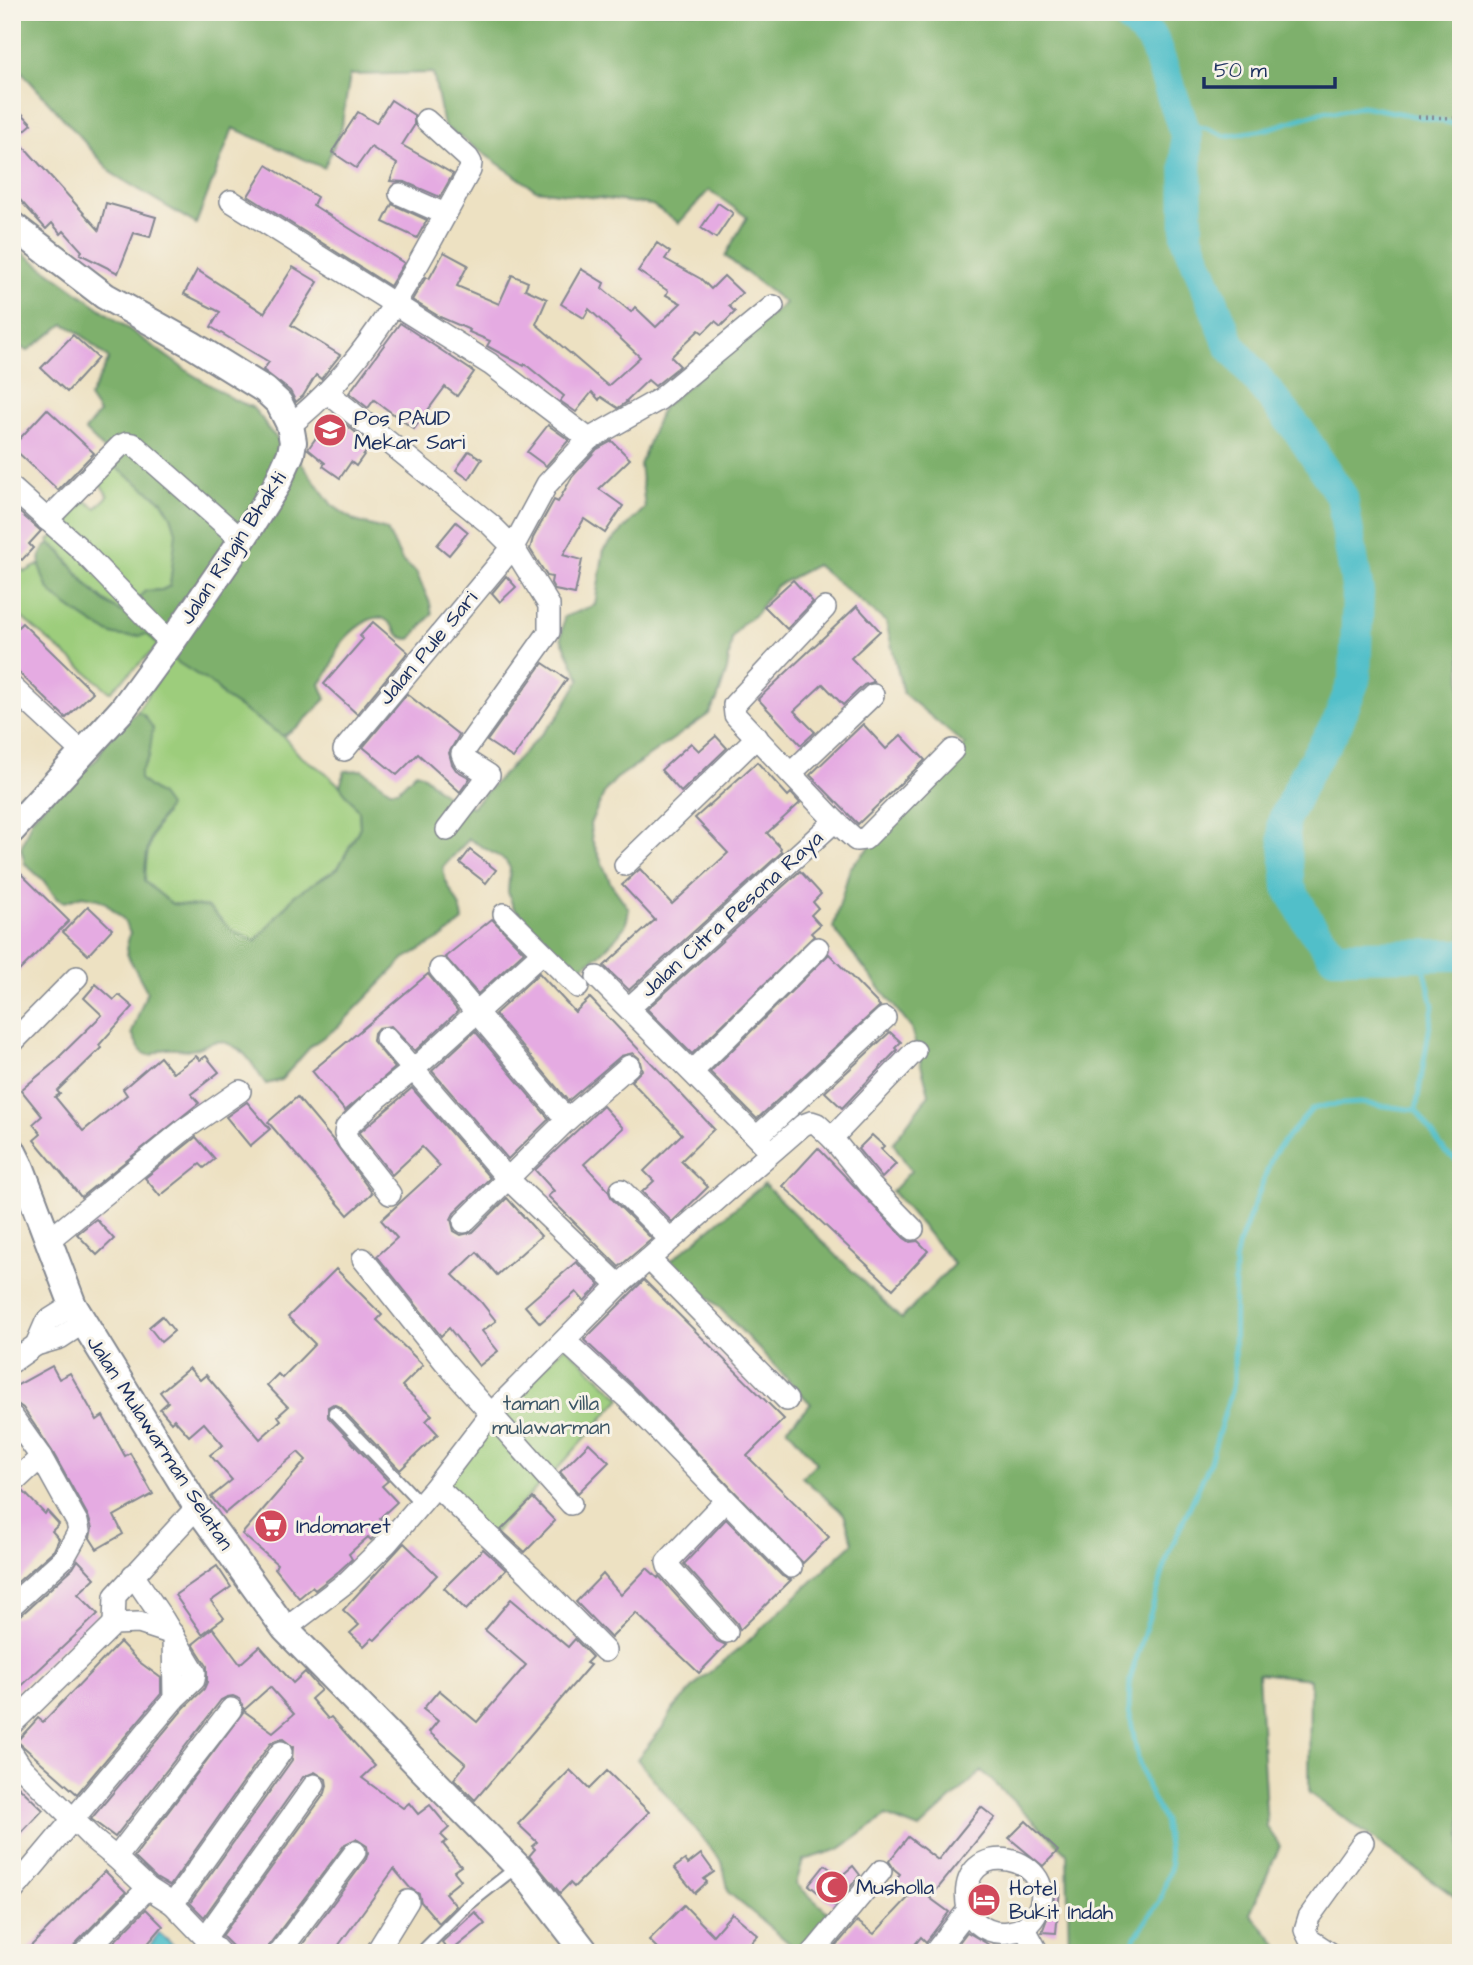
<svg xmlns="http://www.w3.org/2000/svg" width="1473" height="1965" font-family="'Architects Daughter',sans-serif">
  <style>
    .green { fill: #9dcd7c; stroke: #5c7e6d; stroke-width: 2 }
    .forest { fill: #7eb06c; stroke: #4c7065; stroke-width: 2 }
    .water { fill: #51bfc9; stroke: #367794; stroke-width: 2 }
    .lines { fill: none; stroke-linecap: round; stroke-linejoin: round }
    .stream { stroke: #51bfc9; stroke-width: 5 }
    .river { stroke: #51bfc9; stroke-width: 32 }
    .building { fill: #e5abe2 }
    .service-casing { stroke: #848890; stroke-width: 14 }
    .minor-casing { stroke: #848890; stroke-width: 24 }
    .tertiary-casing { stroke: #848890; stroke-width: 30 }
    .path { stroke: #848890; stroke-width: 3.5; stroke-dasharray: 2 5; stroke-linecap: butt }
    .service { stroke: #fff; stroke-width: 10 }
    .minor { stroke: #fff; stroke-width: 21 }
    .tertiary { stroke: #fff; stroke-width: 26 }
    .labels { text-anchor: middle; dominant-baseline: central; stroke-width: 6; stroke-linejoin: round; paint-order: stroke }
    .poi-label { font-size: 21px; fill: #1b2f5e; stroke: #f7f3e8; text-anchor: start }
    .street-label { font-size: 21px; fill: #1b2f5e; stroke: #f7f3e8 }
    .park-label { font-size: 21px; fill: #3c5666; stroke: #f7f3e8 }
  </style>
  <rect width="100%" height="100%" fill="#f7f3e8"/>
  <filter id="ink" filterUnits="userSpaceOnUse"><feTurbulence type="fractalNoise" baseFrequency=".0143" numOctaves="2"/><feDisplacementMap in="SourceGraphic" scale="14" xChannelSelector="R" yChannelSelector="G"/><feConvolveMatrix kernelMatrix="1 2 1 2 8 2 1 2 1" color-interpolation-filters="sRGB"/></filter>
  <filter id="wash" filterUnits="userSpaceOnUse"><feTurbulence type="fractalNoise" baseFrequency=".00686" numOctaves="4" result="noise"/><feDisplacementMap in="SourceGraphic" scale="28" xChannelSelector="R" yChannelSelector="G"/><feGaussianBlur stdDeviation="1.57" result="paint"/><feColorMatrix in="noise" values="0 0 0 0 0 0 0 0 0 0 0 0 0 0 0 0 0 1.4 0 .05"/><feComposite in="paint" operator="in"/></filter>
  <g filter="url(#wash)">
    <rect width="100%" height="100%" fill="#ede1c2"/>
    <g class="green">
      <path d="M113,465L162,501L171,516L177,532L170,586L162,590L145,591L127,614C101,605 78,573 61,552C57,548 52,545 48,541L65,527L83,499L96,508L108,496L99,482Z"/>
      <path d="M12,560L25,572L40,564L47,587L86,618L147,634L159,645L110,692L15,612L12,615Z"/>
      <path d="M172,658L215,686L225,698L283,736L300,756L325,772L340,786L359,811L360,827L338,868L295,895L256,941L232,931L208,907L172,904L145,882C145,858 150,833 165,814L153,790L140,780V772L149,757L137,711Z"/>
      <path d="M565,1346L621,1398L552,1475L496,1414Z"/>
      <path d="M491,1419L545,1479L491,1536L437,1494Z"/>
    </g>
    <g class="forest">
      <path d="M12,12H1461V1901L1309,1793L1310,1679L1258,1673L1267,1827L1280,1846L1250,1913L1278,1945L1276,1953H1069L1067,1853L982,1771L919,1829L886,1816L840,1849L803,1860L796,1884L832,1916L801,1953L729,1893L722,1862L637,1759L663,1727L674,1708L700,1680L744,1645L853,1543L844,1514L802,1477L817,1463L787,1428L811,1404L718,1306L668,1263L764,1184L901,1319L954,1264L892,1191L911,1171L893,1143L929,1094L911,1028L833,928L850,868L965,745L903,693L886,622L816,565L776,586L756,614L742,624L732,638L727,670L717,700L709,714L616,779L605,791L590,824L592,840L611,884L629,909C628,915 627,921 625,926C615,940 590,969 572,967L513,907L508,892L510,868L506,861L469,839L443,867C443,887 462,900 463,921L443,937L404,959L338,1027L312,1045L281,1080L266,1084C256,1072 250,1055 235,1047C212,1034 208,1048 189,1050C182,1050 175,1048 167,1049C162,1049 158,1053 152,1055C140,1057 136,1041 132,1033L147,991L128,956L126,949L130,933L123,919L106,903L98,899L82,896L65,902L57,899L43,880L25,864L21,848L32,818L61,788L97,759L105,743L137,711L144,715L153,728L149,757L140,772V780L160,795L168,806C165,814 160,818 156,826C147,841 145,865 145,882L172,904L208,907L233,931L256,941L295,895L338,868L353,841L360,827L359,811L340,786L345,771L362,770L390,790H398L416,772C427,775 431,784 439,790C449,798 460,802 472,807L557,718L580,679L561,638L564,617L595,605L604,549L645,508L640,465L662,408L785,303L725,256L747,217L709,190L679,223L652,205L536,190L444,126L433,73L350,75L341,130L324,168L233,128L196,224L113,174L12,61Z"/>
      <path d="M12,245L190,373L235,400L252,407L263,420L267,428L301,463L332,505L355,521L387,530L403,562L416,572L430,603L432,614L411,639C395,639 397,627 386,620C373,610 348,634 340,645C336,651 335,658 332,665C329,672 324,678 320,684L326,699L300,725L283,736L225,698L215,686L177,662L147,634C138,637 124,637 115,635C102,631 54,599 48,588C40,574 35,553 49,544C63,551 62,556 72,567C85,584 106,607 127,614L145,591L162,590L170,586L176,532L171,516L162,501L113,465L116,461L85,431L99,413L89,398L109,359L77,331L64,324L27,351L12,342Z"/>
    </g>
    <path class="water" d="M159,1933L182,1953H145Z"/>
    <g class="lines">
      <g class="stream">
        <path d="M1182,125L1206,128L1225,136L1264,130L1325,111L1337,112L1362,106L1461,125"/>
        <path d="M1421,954L1433,1006L1416,1110L1446,1153L1461,1163"/>
        <path d="M1128,1953L1136,1936L1160,1901L1171,1866L1164,1821L1148,1790L1138,1759L1129,1710L1130,1679L1170,1550L1209,1465L1234,1382L1235,1262L1238,1247L1274,1153L1312,1109L1328,1105L1360,1103L1416,1110"/>
      </g>
      <path class="river" d="M1124,12L1153,40L1186,135L1187,237L1230,345L1299,431L1342,497L1358,593L1355,678L1337,724L1307,772L1283,822L1289,887L1310,925L1334,956L1461,955"/>
    </g>
    <g id="blocks">
      <g class="building">
        <path d="M391,100L414,115V126L402,145L453,174L440,197L405,182L390,181L397,164L371,147L356,168L332,152L358,112L376,123Z"/>
        <path d="M12,103L32,124L16,138L99,230L106,203L156,217L150,237L134,233L118,273L80,254L82,251L64,231L61,234L52,223L46,229L12,191Z"/>
        <path d="M267,165L317,197L313,205L404,263L390,286L248,196Z"/>
        <path d="M718,203L733,213L716,238L701,228Z"/>
        <path d="M392,204L427,220L417,238L383,222Z"/>
        <path d="M657,243L670,252L665,259L701,279L711,289L724,276L742,293L729,306L735,312L721,326L715,321L703,333L699,330L671,357L680,366L655,386L648,380L626,401L627,402L618,408L601,397L599,400L592,392L576,412L560,401L564,396L525,364L524,366L487,346L490,341L469,332L470,330L440,317L412,300L426,277L429,279L444,252L468,265L457,286L499,304L512,275L528,282L525,289L547,299L536,324L608,386L640,357L589,309L584,318L561,304L581,269L604,283L602,288L631,312L635,307L656,327L681,303L666,295L668,291L638,271Z"/>
        <path d="M293,267L318,282L291,325L340,355L321,379L316,375L303,396L296,402L290,391L263,370L269,362L211,327L220,312L184,294L197,270L264,313Z"/>
        <path d="M400,323L474,372L457,396L445,387L414,429L374,400L368,408L349,393Z"/>
        <path d="M73,335L98,358L67,392L41,368Z"/>
        <path d="M47,409L94,453L58,490L12,447Z"/>
        <path d="M333,414L371,445L356,466L351,462L340,478L323,466L325,463L308,449Z"/>
        <path d="M548,425L569,440L546,466L527,452Z"/>
        <path d="M612,441L630,459L599,489L623,506L605,533L584,519L563,555L582,560L575,594L555,590L551,583L552,577L547,576L530,549L533,538L554,500L558,502L572,477L597,449Z"/>
        <path d="M469,451L482,459L469,479L456,470Z"/>
        <path d="M12,506L41,531L29,544L33,548L22,560L12,552Z"/>
        <path d="M456,522L468,532L449,555L437,545Z"/>
        <path d="M506,576L516,587L500,602L492,593Z"/>
        <path d="M793,580L813,602L787,629L764,606Z"/>
        <path d="M857,606L880,631L851,658L874,682L864,685L843,705L823,684L794,711L815,732L801,745L758,699Z"/>
        <path d="M373,622L408,652L357,714L324,684L363,639L360,636Z"/>
        <path d="M22,623L93,692L66,718L12,666V633Z"/>
        <path d="M543,663L567,679L513,758L487,741Z"/>
        <path d="M407,694L459,735L449,753L452,764L456,770L470,778L460,792L418,754L397,775L363,747Z"/>
        <path d="M863,724L886,749L901,735L925,760L858,824L810,775Z"/>
        <path d="M716,736L727,748L681,792L661,770L691,743L699,751Z"/>
        <path d="M757,762L788,796L791,793L800,803L767,833L781,848L780,850L782,852L629,990L604,966L655,920L622,885L640,869L672,904L703,876L728,853L695,818Z"/>
        <path d="M470,850L496,870L486,883L460,863Z"/>
        <path d="M12,865L69,921L12,978Z"/>
        <path d="M800,871L821,894L813,902L818,908L811,915L820,925L811,933L814,936L692,1054L647,1009Z"/>
        <path d="M88,906L112,929L88,955L63,932Z"/>
        <path d="M492,919L524,952L478,994L445,957Z"/>
        <path d="M829,954L880,1006L757,1119L710,1072Z"/>
        <path d="M539,973L575,1012L590,998L714,1129L681,1161L708,1187L672,1222L642,1192L654,1181L644,1171L682,1134L631,1081L642,1070L639,1058L633,1053L621,1056L568,1101L495,1014Z"/>
        <path d="M428,974L458,1011L415,1051L391,1026L378,1028L374,1033L373,1041L395,1068L345,1111L312,1071Z"/>
        <path d="M96,984L114,1000L119,995L133,1007L99,1045L101,1048L57,1091L60,1094L55,1097L83,1131L127,1095L123,1089L160,1057L173,1073L196,1056L200,1060L206,1056L219,1072L191,1094L199,1103L81,1197L34,1140L41,1134L33,1124L42,1116L21,1090L60,1058L59,1057L102,1015L84,998Z"/>
        <path d="M475,1031L549,1119L508,1159L432,1071Z"/>
        <path d="M890,1032L901,1042L895,1048L897,1050L842,1108L825,1092Z"/>
        <path d="M412,1088L490,1178L454,1213L451,1219L454,1231L461,1235L473,1232L507,1198L541,1236L497,1275L477,1252L453,1275L481,1302L496,1321L482,1331L498,1351L479,1366L449,1328L441,1336L377,1256L397,1238L381,1220L440,1166L422,1147L392,1175L359,1133Z"/>
        <path d="M297,1097L333,1140L372,1193L348,1215L268,1122Z"/>
        <path d="M247,1102L270,1129L250,1146L226,1117Z"/>
        <path d="M603,1106L623,1128L584,1164L608,1190L612,1199L652,1239L619,1267L548,1196L554,1191L535,1170Z"/>
        <path d="M872,1135L884,1146L881,1149L896,1164L882,1178L858,1149Z"/>
        <path d="M196,1137L215,1159L204,1168L200,1164L160,1196L145,1178Z"/>
        <path d="M818,1148L904,1238L910,1242L918,1241L928,1251L893,1289L783,1186Z"/>
        <path d="M96,1219L114,1239L97,1255L77,1234Z"/>
        <path d="M576,1262L600,1285L584,1301L576,1292L540,1323L525,1306Z"/>
        <path d="M336,1269L382,1315L377,1320L423,1365L402,1386L432,1415L426,1421L438,1434L400,1470L340,1407L333,1404L328,1407V1417L388,1481L382,1486L397,1502L380,1518L385,1525L371,1540L368,1537L349,1554L352,1559L339,1571L315,1590L312,1587L299,1598L275,1568L277,1564L242,1534L306,1460L298,1452L225,1513L211,1497L232,1480L210,1455L223,1445L204,1423L189,1436L174,1419L171,1422L160,1409L168,1402L160,1392L189,1368L200,1380L206,1375L260,1439L281,1420L278,1416L288,1407L267,1385L278,1374L282,1378L315,1344L288,1317Z"/>
        <path d="M644,1280L784,1419L747,1456L829,1537L803,1563L636,1389L584,1340Z"/>
        <path d="M162,1316L174,1331L161,1342L149,1327Z"/>
        <path d="M52,1366L59,1379L70,1373L97,1420L103,1416L125,1456L130,1453L153,1494L114,1516L123,1534L97,1549L90,1538L92,1528L88,1516L52,1451L23,1408L12,1400V1388Z"/>
        <path d="M589,1443L609,1462L578,1493L560,1472Z"/>
        <path d="M23,1491L45,1514L47,1511L59,1524L52,1531L59,1539L54,1550L12,1587V1497Z"/>
        <path d="M533,1498L555,1521L525,1552L501,1530Z"/>
        <path d="M726,1519L782,1576L791,1580L740,1630L737,1623L684,1564Z"/>
        <path d="M404,1543L437,1575L375,1640L372,1638L364,1646L350,1633L359,1625L343,1610Z"/>
        <path d="M483,1549L506,1570L466,1610L444,1588Z"/>
        <path d="M78,1560L95,1578L78,1594L98,1614L12,1695V1618L21,1615L73,1568Z"/>
        <path d="M217,1566L231,1587L211,1601L224,1618L202,1634L175,1595Z"/>
        <path d="M647,1568L658,1578L659,1576L717,1641L726,1645L699,1673L636,1613L611,1638L576,1602L603,1574L621,1595Z"/>
        <path d="M511,1599L568,1647L575,1639L592,1657L586,1663L590,1665L475,1800L454,1779L466,1764L429,1732L438,1721L423,1709L439,1690L477,1722L526,1665L485,1630Z"/>
        <path d="M213,1628L240,1664L260,1646L293,1683L305,1672L321,1690L311,1699L328,1719L331,1717L375,1766L362,1778L403,1808L409,1803L418,1814L430,1805L449,1828L441,1835L447,1841L443,1844L461,1866L454,1871L461,1880L445,1893L456,1906L439,1923L421,1902L419,1894L410,1888L394,1869L333,1953H296L366,1859L368,1853L367,1846L356,1839L345,1844L269,1945L266,1953H239L222,1936L325,1793L327,1786L326,1779L315,1772L303,1777L204,1917L190,1903L292,1760L293,1747L283,1739L276,1740L270,1744L170,1886L156,1878L134,1857L244,1711L273,1732L294,1714L270,1687L244,1710L240,1699L233,1696L227,1697L221,1700L115,1837L91,1819L184,1708L204,1689L207,1682V1666L193,1644Z"/>
        <path d="M120,1642L138,1661L161,1678V1694L77,1794L17,1741L38,1718L43,1722Z"/>
        <path d="M570,1770L589,1789L607,1771L649,1812L574,1887L570,1883L560,1893L529,1856L535,1849L532,1846L537,1842L518,1824Z"/>
        <path d="M12,1780L43,1810L20,1834L12,1827Z"/>
        <path d="M981,1807L995,1818L930,1898L949,1912L926,1942L921,1937L908,1953H830L857,1921L874,1934L910,1896L893,1885L900,1874L894,1869L889,1861L908,1837L938,1860Z"/>
        <path d="M1026,1821L1058,1851L1043,1866L1009,1838Z"/>
        <path d="M701,1854L714,1872L704,1879L707,1882L695,1893L674,1868L685,1860L688,1864Z"/>
        <path d="M825,1865L840,1877L853,1866L860,1875L835,1906L809,1885Z"/>
        <path d="M105,1871L126,1892L75,1944L71,1953H24Z"/>
        <path d="M1053,1888L1060,1889L1056,1933L1042,1932L1054,1900Z"/>
        <path d="M684,1905L713,1935L732,1913L758,1935L741,1953H662L649,1940Z"/>
        <path d="M146,1909L163,1926L140,1953H103Z"/>
        <path d="M475,1912L485,1924L450,1952L442,1942Z"/>
        <path d="M967,1932L986,1943L999,1953H951Z"/>
      </g>
    </g>
  </g>
  <g filter="url(#ink)">
    <use href="#blocks" fill-opacity="0" stroke="#848890" stroke-width="2"/>
    <g class="lines">
      <defs>
        <g id="service">
          <path d="M334,1412L421,1504"/>
          <path d="M425,1948L467,1906L518,1866"/>
        </g>
        <g id="minor">
          <path d="M400,194L445,214"/>
          <path d="M231,201L490,364L589,439L660,399L773,306"/>
          <path d="M328,393L491,525L513,547L549,605V632L462,754L464,759L489,775L447,830"/>
          <path d="M290,425C373,361 420,259 470,170L471,163L468,158L426,120"/>
          <path d="M12,488L78,547L171,643"/>
          <path d="M47,520L120,446L127,443L133,444L242,540"/>
          <path d="M12,687L83,753"/>
          <path d="M344,750L513,547L547,484L589,439"/>
          <path d="M791,773L873,695"/>
          <path d="M835,821L856,840L865,839L953,750"/>
          <path d="M625,865L757,737"/>
          <path d="M504,914L578,987"/>
          <path d="M440,969L567,1120"/>
          <path d="M597,977L771,1152"/>
          <path d="M629,1008L835,821L735,715L734,705L825,608"/>
          <path d="M386,1038L507,1178L619,1285"/>
          <path d="M12,1043L77,977"/>
          <path d="M693,1071L818,948"/>
          <path d="M757,1137L885,1018"/>
          <path d="M832,1138L870,1185L913,1229"/>
          <path d="M621,1190L670,1239"/>
          <path d="M390,1194L349,1142L345,1134L346,1128L374,1101L413,1070L542,953"/>
          <path d="M464,1222L567,1120L629,1066"/>
          <path d="M49,1240L185,1129L240,1091"/>
          <path d="M363,1259L444,1361L571,1504"/>
          <path d="M649,1259L787,1400"/>
          <path d="M565,1341L627,1398L791,1567"/>
          <path d="M36,1345L46,1322L73,1305"/>
          <path d="M12,1362L36,1345L60,1338L83,1323"/>
          <path d="M12,1416L41,1457L77,1522L79,1531L64,1558L12,1605"/>
          <path d="M12,1484L41,1457"/>
          <path d="M436,1486L530,1575L605,1651"/>
          <path d="M725,1501L667,1562L668,1566L727,1632"/>
          <path d="M133,1575L163,1619L195,1672L194,1680L174,1699"/>
          <path d="M114,1624L115,1596L197,1507"/>
          <path d="M285,1629L348,1581L387,1543L436,1486L491,1414L619,1285L803,1125L811,1122L817,1124L832,1138L915,1051"/>
          <path d="M12,1724L114,1624L139,1623L173,1634"/>
          <path d="M12,1753L22,1768L94,1840L116,1858L148,1888L173,1904L220,1953"/>
          <path d="M116,1858L231,1709"/>
          <path d="M12,1892L174,1699L173,1634"/>
          <path d="M173,1904L281,1752"/>
          <path d="M1024,1927L1038,1953"/>
          <path d="M205,1938L314,1785"/>
          <path d="M84,1953L148,1888"/>
          <path d="M279,1953L355,1852"/>
          <path d="M376,1953L408,1901"/>
          <path d="M813,1953L881,1871"/>
          <path d="M934,1953L968,1910C952,1827 1071,1858 1035,1916C1023,1935 994,1938 977,1923C974,1920 971,1914 968,1910"/>
          <path d="M1330,1953L1310,1940L1305,1930L1309,1917L1363,1842"/>
        </g>
        <g id="tertiary">
          <path d="M12,225L105,296L191,344L265,390L279,403L290,425L293,442L291,453L276,486L242,540L171,643L122,710L12,830"/>
          <path d="M12,1150L21,1168L73,1305L197,1507L285,1629L525,1874L586,1953"/>
        </g>
      </defs>
      <use href="#service" class="service-casing"/>
      <use href="#minor" class="minor-casing"/>
      <use href="#tertiary" class="tertiary-casing"/>
      <path class="path" d="M1418,117L1461,118"/>
      <use href="#service" class="service"/>
      <use href="#minor" class="minor"/>
      <use href="#tertiary" class="tertiary"/>
    </g>
  </g>
  <defs>
    <symbol id="school-disc" viewBox="-11 -11 22 22"><circle r="9.5" fill="#d1495b" stroke="#f7f3e8"/><path d="M0-5L7-2L0 1L-7-2ZM-4 1L0 2.5L4 1V4Q0 6-4 4Z" fill="#fff"/></symbol>
    <symbol id="supermarket-disc" viewBox="-11 -11 22 22"><circle r="9.5" fill="#d1495b" stroke="#f7f3e8"/><path d="M-6-5.5h2.5l.6 2H6L4.5 2H-2.5L-4.4-4H-6ZM-1.5 3.2a1.3 1.3 0 1 0 .1 0ZM3 3.2a1.3 1.3 0 1 0 .1 0Z" fill="#fff"/></symbol>
    <symbol id="mosque-disc" viewBox="-11 -11 22 22"><circle r="9.5" fill="#d1495b" stroke="#f7f3e8"/><path d="M3.5-4.9A6 6 0 1 0 3.5 4.9A5 5 0 1 1 3.5-4.9Z" fill="#fff"/></symbol>
    <symbol id="hotel-disc" viewBox="-11 -11 22 22"><circle r="9.5" fill="#d1495b" stroke="#f7f3e8"/><path d="M-6-4.5h1.5V1H6V5H4.5V3h-9V5H-6ZM-4 0a1.8 1.8 0 1 1 3.6 0ZM.5 0V-2.5h3Q6-2.5 6 0Z" fill="#fff"/></symbol>
  </defs>
  <g fill-rule="evenodd">
    <use href="#school-disc" x="311" y="411" width="38" height="38"/>
    <use href="#supermarket-disc" x="252" y="1507" width="38" height="38"/>
    <use href="#mosque-disc" x="813" y="1868" width="38" height="38"/>
    <use href="#hotel-disc" x="965" y="1881" width="38" height="38"/>
  </g>
  <g class="labels">
    <g class="poi-label">
      <text x="354" y="418">Pos PAUD<tspan x="354" dy="24">Mekar Sari</tspan></text>
      <text x="296" y="1526">Indomaret</text>
      <text x="856" y="1887">Musholla</text>
      <text x="1009" y="1888">Hotel<tspan x="1009" dy="24">Bukit Indah</tspan></text>
    </g>
    <g class="street-label">
      <text transform="translate(233 548) rotate(-57)">Jalan Ringin Bhakti</text>
      <text transform="translate(428 648) rotate(-50)">Jalan Pule Sari</text>
      <text transform="translate(732 914) rotate(-42)">Jalan Citra Pesona Raya</text>
      <text transform="translate(160 1443) rotate(57)">Jalan Mulawarman Selatan</text>
    </g>
    <g class="park-label">
      <text x="551" y="1403">taman villa<tspan x="551" dy="24">mulawarman</tspan></text>
    </g>
  </g>
  <rect width="1473" height="1965" fill="none" stroke="#f7f3e8" stroke-width="42"/>
  <path d="M1204 77v10h131v-10" fill="none" stroke="#1b2f5e" stroke-width="3.5"/>
  <text x="1214" y="77" font-size="21" fill="#1b2f5e" stroke="#f7f3e8" stroke-width="5" paint-order="stroke">50 m</text>
</svg>
